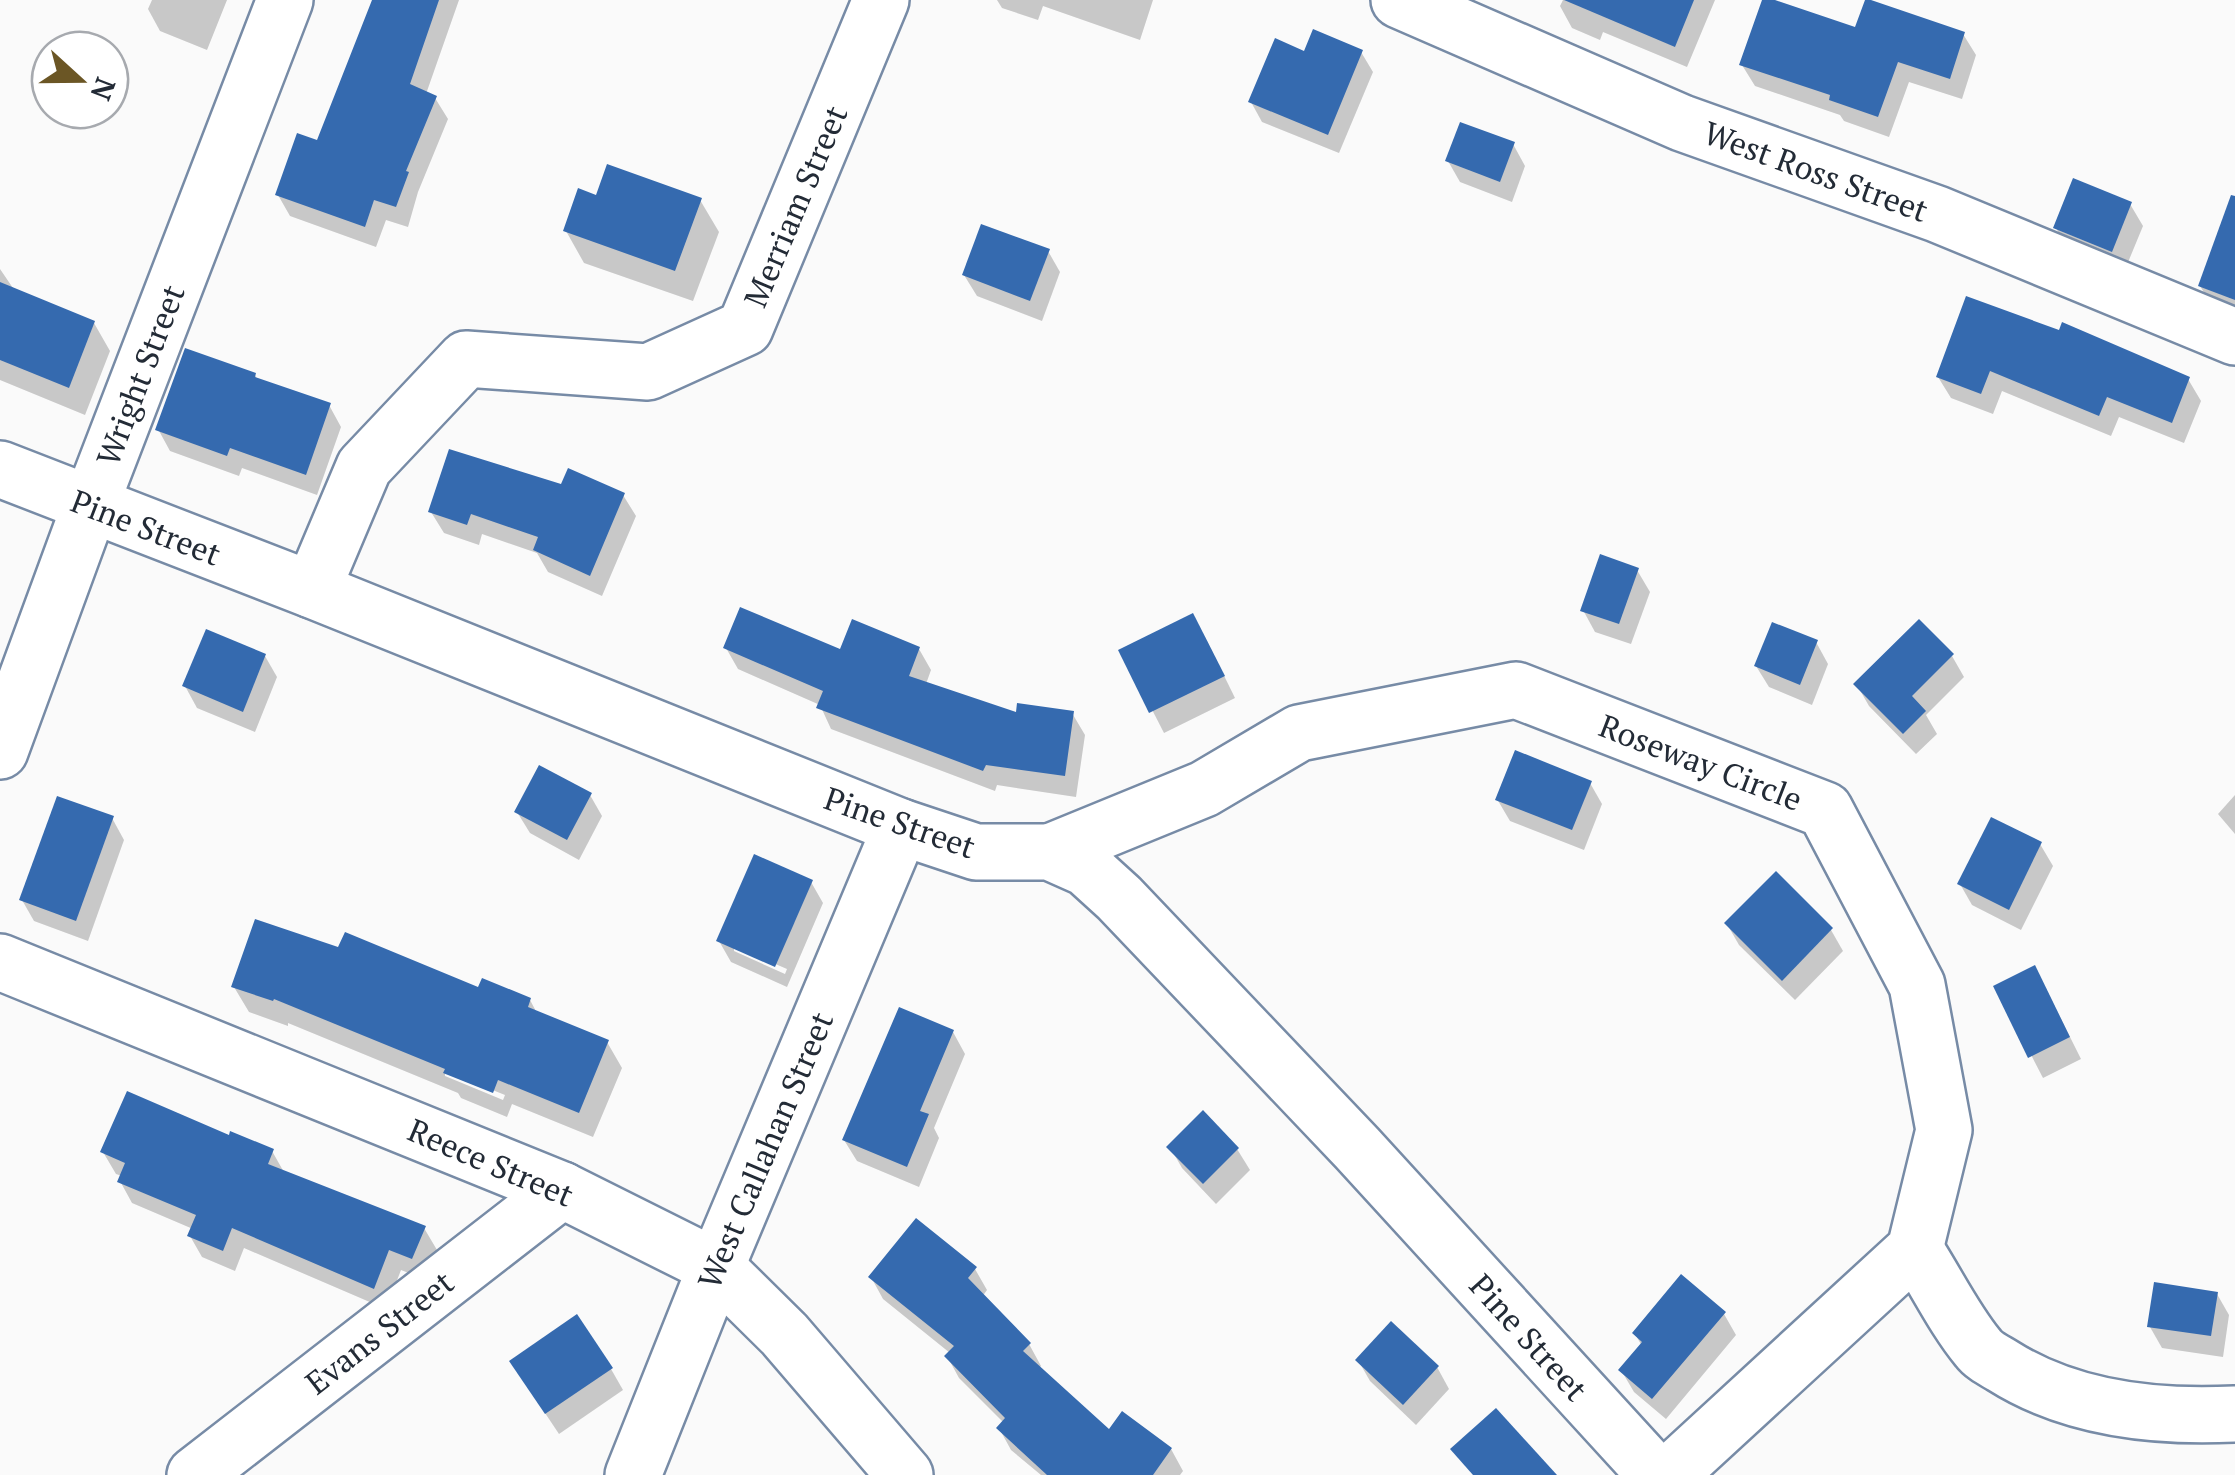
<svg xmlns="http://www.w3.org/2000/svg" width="2235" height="1475" font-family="'PT Serif',serif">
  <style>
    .shadow { fill: #0003; fill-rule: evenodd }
    .building { fill: #356aaf }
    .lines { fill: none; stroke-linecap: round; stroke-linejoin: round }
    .minor-casing { stroke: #778ba6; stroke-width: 60 }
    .minor { stroke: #fff; stroke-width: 55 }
    .labels { text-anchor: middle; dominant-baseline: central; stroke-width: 10; stroke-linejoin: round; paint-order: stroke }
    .street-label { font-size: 32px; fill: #232b36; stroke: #fff }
  </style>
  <rect width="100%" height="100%" fill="#fafafa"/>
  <g class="shadow">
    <path d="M152,0H227L207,50L160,31L148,9Z"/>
    <path d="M375,0H459L426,94L435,98L448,119L418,192L408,227L386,220L376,247L290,216L278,195L319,143Z"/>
    <path d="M997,0H1153L1140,40L1043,6L1038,20L1002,8Z"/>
    <path d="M1563,0H1715L1687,67L1603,32L1600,40L1572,28L1560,6Z"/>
    <path d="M1764,0L1856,30L1963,34L1976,55L1962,99L1909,82L1889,137L1844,121L1840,115L1755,86L1742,65Z"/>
    <path d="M1361,52L1373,72L1339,153L1262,122L1251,102Z"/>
    <path d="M1513,144L1525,166L1512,202L1460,182L1448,161Z"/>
    <path d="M597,198L700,200L719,232L693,301L584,263L566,231Z"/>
    <path d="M2130,204L2143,226L2124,272L2068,249L2056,228Z"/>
    <path d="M2235,206V315L2213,307L2200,286Z"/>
    <path d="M1048,251L1060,272L1042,321L977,296L964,275Z"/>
    <path d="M0,269L15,291L94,323L110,351L85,415L0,380Z"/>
    <path d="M1968,299L2188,379L2201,401L2184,443L2119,417L2111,436L2002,391L1993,414L1951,398L1938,377Z"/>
    <path d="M255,375L258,381L329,405L341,427L317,495L242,468L239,476L170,451L158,429Z"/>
    <path d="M623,495L636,516L602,596L548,572L537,553L482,534L479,545L444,533L431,512Z"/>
    <path d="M1637,570L1650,592L1631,644L1595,632L1583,610Z"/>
    <path d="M1205,637L1235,698L1164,733L1122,651Z"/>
    <path d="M1816,642L1828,664L1812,705L1769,687L1756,666Z"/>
    <path d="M726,648L841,652L919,649L931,670L926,684L1018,715L1072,713L1085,735L1076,797L997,785L995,791L831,729L820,705L738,669Z"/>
    <path d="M265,656L277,677L255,732L197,708L185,686Z"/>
    <path d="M1952,656L1964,677L1926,715L1937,734L1916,754L1869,706L1857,685Z"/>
    <path d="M1590,783L1602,804L1584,850L1510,821L1497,799Z"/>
    <path d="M590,795L602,816L579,860L530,833L517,812Z"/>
    <path d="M2235,795V834L2218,814Z"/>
    <path d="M112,818L124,840L88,941L34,921L22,900Z"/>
    <path d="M2040,844L2053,866L2021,930L1972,905L1960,884Z"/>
    <path d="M1776,875L1831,930L1843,951L1795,1000L1739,945L1727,924Z"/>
    <path d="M811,882L823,903L787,987L731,962L719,941ZM734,946L787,969L785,974L734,951Z"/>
    <path d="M340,950L480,990L530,1000L538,1015L607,1042L622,1068L593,1137L512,1104L507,1117L461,1098L458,1093L288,1023V1026L249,1012L234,987ZM445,1071L505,1095L503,1100L445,1076Z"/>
    <path d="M1996,987L2046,989L2081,1059L2043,1078Z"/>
    <path d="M953,1032L965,1054L934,1128L939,1138L919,1187L857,1161L844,1140Z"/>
    <path d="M230,1138L272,1151L285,1174L424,1228L437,1250L424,1279L401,1270L386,1309L244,1248L235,1271L202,1257L190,1236L193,1229L132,1203L120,1181L122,1176L116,1174L103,1152Z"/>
    <path d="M1170,1147L1237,1149L1250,1170L1216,1204L1182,1168Z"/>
    <path d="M975,1269L987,1290L982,1297L1029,1344L1041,1366L1039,1368L1109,1433L1171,1449L1183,1471L1180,1475H1041L1011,1450L999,1428L1004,1423L959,1378L947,1356L950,1353L883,1299L871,1277Z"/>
    <path d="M2217,1294L2229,1315L2223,1357L2162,1348L2150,1327Z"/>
    <path d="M1724,1314L1736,1335L1666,1419L1634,1392L1621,1370L1642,1346L1635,1334Z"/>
    <path d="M1358,1360L1437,1367L1449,1389L1416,1425L1370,1381Z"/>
    <path d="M611,1369L623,1390L559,1434L525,1383Z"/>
  </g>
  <g class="building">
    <path d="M372,0H439L410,84L437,96L406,171L409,172L396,207L374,200L365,227L275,195L297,133L317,140Z"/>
    <path d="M1564,0H1694L1675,47Z"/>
    <path d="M1762,0H1775L1855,27L1865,0H1871L1965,32L1950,79L1898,62L1878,117L1829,100L1830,95L1739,65Z"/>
    <path d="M1313,29L1363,50L1328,135L1248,102L1275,38L1304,51Z"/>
    <path d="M1460,122L1515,142L1500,182L1445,161Z"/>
    <path d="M607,164L702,198L675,271L563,231L578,188L596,195Z"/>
    <path d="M2073,178L2132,202L2112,252L2053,228Z"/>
    <path d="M2231,195L2235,196V300L2198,286Z"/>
    <path d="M981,224L1050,249L1030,301L962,275Z"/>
    <path d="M0,282L95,321L69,388L0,360Z"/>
    <path d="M1966,296L2059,330L2062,322L2190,377L2172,423L2107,397L2099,416L1990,371L1981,394L1936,377Z"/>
    <path d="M185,348L256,373L255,377L331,403L306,475L230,448L227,456L155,430Z"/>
    <path d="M449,449L561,484L568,468L625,493L590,576L533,550L538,537L471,514L467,525L428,512Z"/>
    <path d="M1600,554L1639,568L1619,624L1580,611Z"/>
    <path d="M740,607L840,649L852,619L920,647L909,676L1016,712L1017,703L1074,711L1065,776L986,765L983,771L816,708L823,691L723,648Z"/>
    <path d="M1193,613L1225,676L1149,713L1118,650Z"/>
    <path d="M1919,619L1954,654L1912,696L1926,711L1903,734L1853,684Z"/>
    <path d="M1772,622L1818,640L1800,685L1754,666Z"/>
    <path d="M206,629L266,654L243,712L182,686Z"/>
    <path d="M1515,750L1592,781L1572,830L1495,800Z"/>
    <path d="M539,765L592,793L567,840L514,812Z"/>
    <path d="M57,796L114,816L76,921L19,900Z"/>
    <path d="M1991,817L2042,842L2009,910L1957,884Z"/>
    <path d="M754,854L813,880L775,967L716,941Z"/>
    <path d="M1776,871L1833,928L1782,981L1724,923Z"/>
    <path d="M255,919L338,947L345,932L478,987L482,978L531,998L528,1007L609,1040L579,1113L498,1080L493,1093L443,1073L445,1069L274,999L273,1001L231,987Z"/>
    <path d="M2035,965L2070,1037L2028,1058L1993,986Z"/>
    <path d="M899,1007L954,1030L920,1111L929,1114L907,1167L842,1140Z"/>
    <path d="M127,1091L229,1135L230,1131L274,1149L268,1164L426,1226L412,1259L389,1250L374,1289L232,1228L223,1251L187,1236L196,1215L117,1182L125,1163L100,1152Z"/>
    <path d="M1203,1110L1239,1148L1203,1184L1166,1147Z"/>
    <path d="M916,1218L977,1267L968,1278L1031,1343L1023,1351L1109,1429L1122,1411L1172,1448L1153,1475H1047L996,1428L1005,1418L944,1356L954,1346L868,1277Z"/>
    <path d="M1681,1274L1726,1312L1652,1399L1618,1370L1642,1342L1632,1333Z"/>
    <path d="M2154,1282L2218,1292L2211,1336L2147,1327Z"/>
    <path d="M577,1314L613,1368L545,1414L509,1361Z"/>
    <path d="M1391,1321L1439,1366L1403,1405L1355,1360Z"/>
    <path d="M1496,1408L1557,1475H1473L1450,1449Z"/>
  </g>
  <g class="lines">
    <defs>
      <g id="minor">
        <path d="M1399,0L1682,123L1937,214L2235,337"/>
        <path d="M0,469L312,590L901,827L976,852H1050L1086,868L1119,898L1357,1148L1656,1475"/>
        <path d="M312,590L364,467L466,359L648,372L745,328L881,0"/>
        <path d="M0,751L90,506L285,0"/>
        <path d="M1050,852L1204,789L1299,733L1516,690L1825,810L1917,985L1944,1130L1915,1249L1669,1475"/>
        <path d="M0,962L562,1190L716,1267L784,1334L905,1475"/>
        <path d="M1915,1249C1936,1281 1954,1319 1978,1348C1984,1356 1995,1361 2003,1366C2071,1409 2156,1418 2235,1414"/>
        <path d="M195,1475L562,1190"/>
        <path d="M633,1475L716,1267L901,827"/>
      </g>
    </defs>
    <use href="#minor" class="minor-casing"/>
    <use href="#minor" class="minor"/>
  </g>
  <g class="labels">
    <g class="street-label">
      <text transform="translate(1816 171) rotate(20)">West Ross Street</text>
      <text transform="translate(795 206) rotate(-67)">Merriam Street</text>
      <text transform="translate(140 375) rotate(-69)">Wright Street</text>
      <text transform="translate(146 527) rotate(21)">Pine Street</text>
      <text transform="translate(1701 762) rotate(21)">Roseway Circle</text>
      <text transform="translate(900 822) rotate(19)">Pine Street</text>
      <text transform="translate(765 1150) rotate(-67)">West Callahan Street</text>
      <text transform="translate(491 1162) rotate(23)">Reece Street</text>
      <text transform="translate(379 1332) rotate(-38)">Evans Street</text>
      <text transform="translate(1529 1337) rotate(48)">Pine Street</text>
    </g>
  </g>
  <g transform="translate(80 80) rotate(111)"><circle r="48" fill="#ffffff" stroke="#a7aaaf" stroke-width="2.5"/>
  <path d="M0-8L18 38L0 25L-18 38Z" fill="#6b5625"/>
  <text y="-15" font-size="28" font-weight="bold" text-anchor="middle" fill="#232b36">N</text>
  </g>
</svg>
